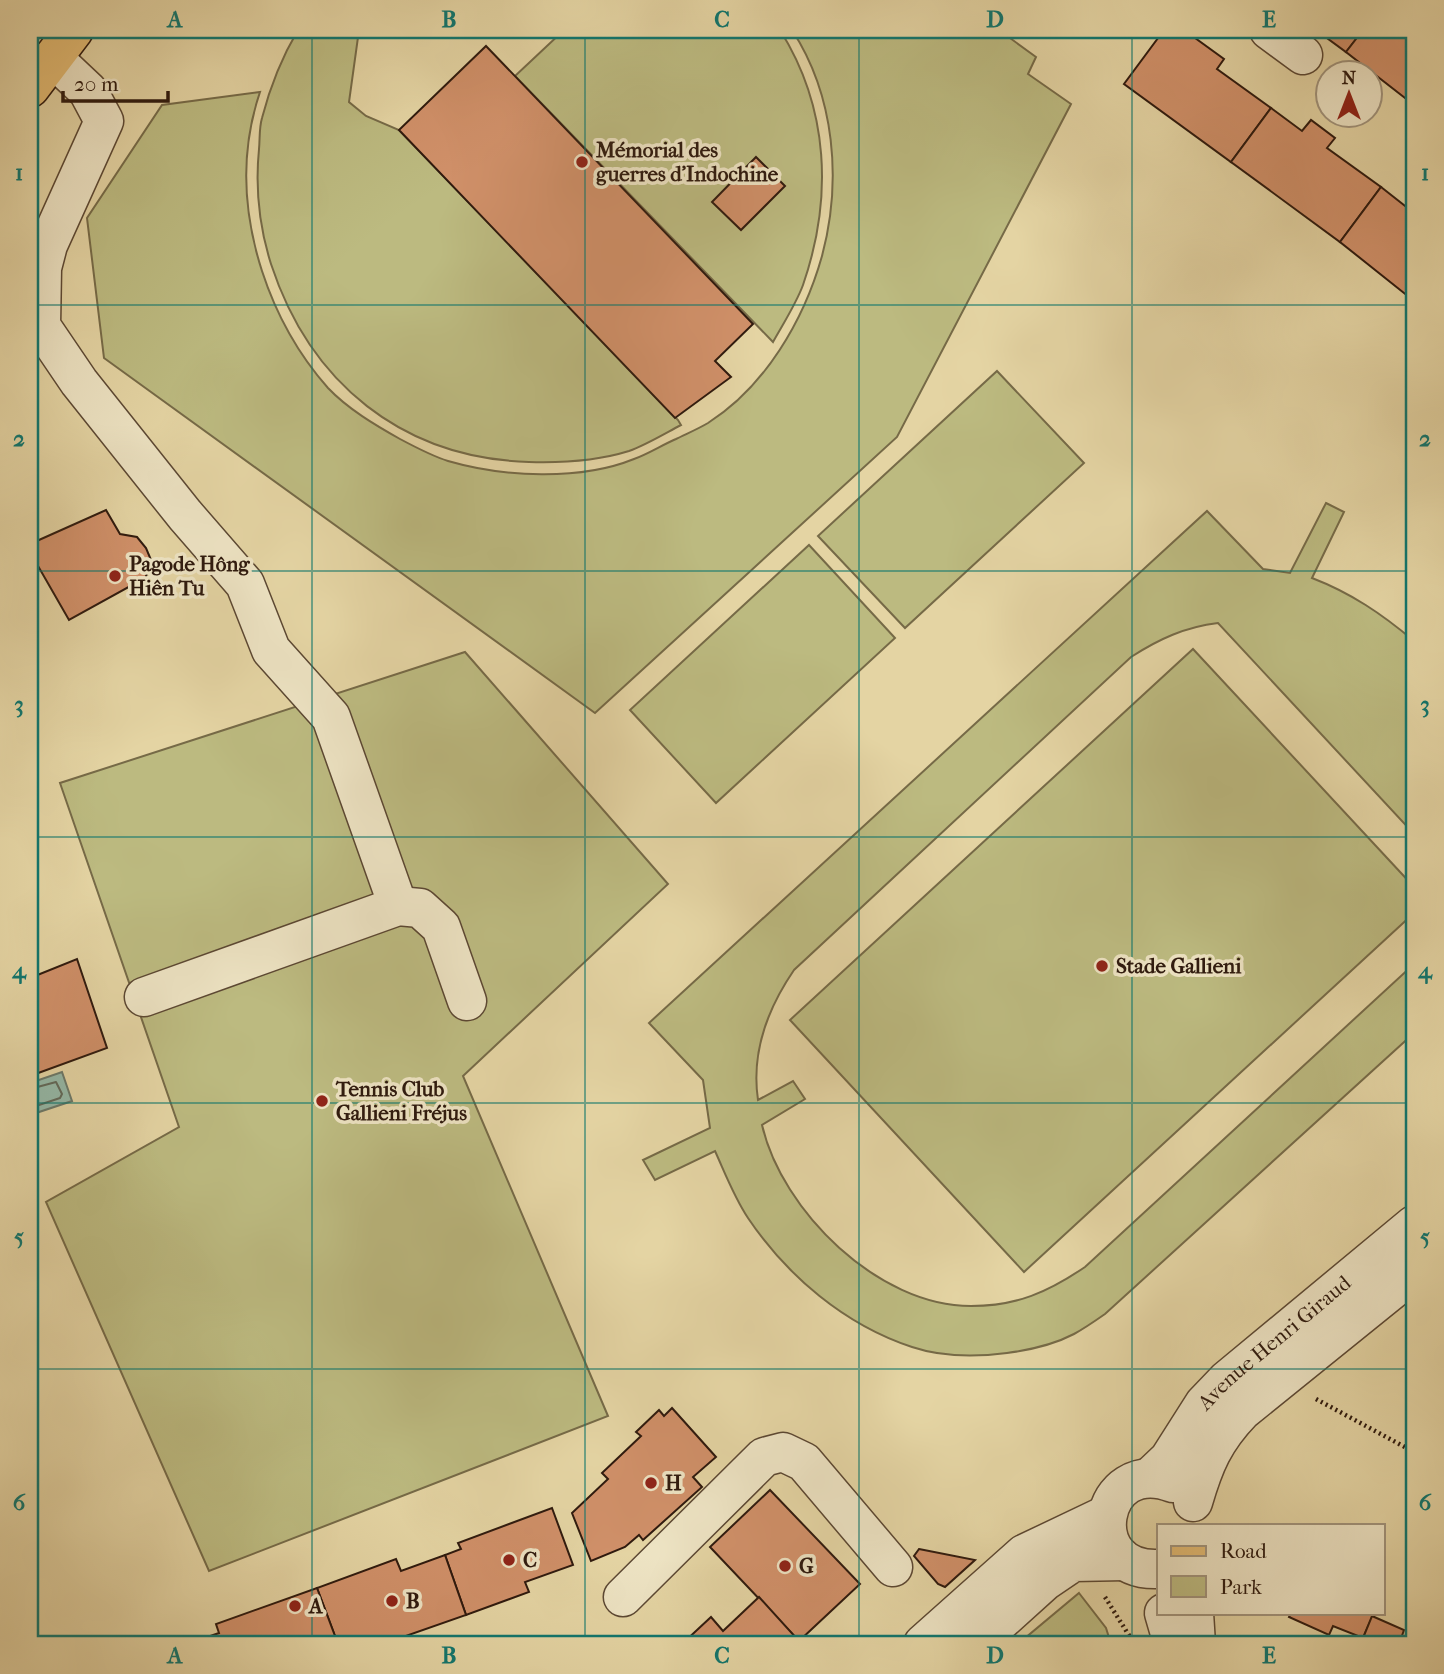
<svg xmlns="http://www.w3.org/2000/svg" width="1444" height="1674" font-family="'IM FELL French Canon',serif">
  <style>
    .green { fill: #bcba80; stroke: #766a47; stroke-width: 2 }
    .water { fill: #95b8a7; stroke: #6c796a; stroke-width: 2 }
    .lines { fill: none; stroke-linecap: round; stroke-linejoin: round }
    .shore { stroke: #62695a; stroke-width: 2 }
    .building { fill: #d09069; stroke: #2f1a0e; stroke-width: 2 }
    .minor-casing { stroke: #5c4833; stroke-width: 41 }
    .major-casing { stroke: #2f1a0e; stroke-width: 41 }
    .path { stroke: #2f1a0e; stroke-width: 4.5; stroke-dasharray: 2 3.5; stroke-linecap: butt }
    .minor { stroke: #ede3c3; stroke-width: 38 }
    .major { stroke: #e2ba72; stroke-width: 38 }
    .grid { fill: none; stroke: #0f766e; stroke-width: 2; stroke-opacity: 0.55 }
    .poi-dot { fill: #8f2418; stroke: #ede3c3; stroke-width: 2.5 }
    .labels { text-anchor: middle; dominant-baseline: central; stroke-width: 7; stroke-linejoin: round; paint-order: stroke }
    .poi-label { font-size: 21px; font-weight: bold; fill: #2f1a0e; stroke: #ede3c3; text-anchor: start }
    .street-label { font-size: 21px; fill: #2f1a0e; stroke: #ede3c3 }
    .neatline { fill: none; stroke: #0f766e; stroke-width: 2.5 }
    .grid-label { font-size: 23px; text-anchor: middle; font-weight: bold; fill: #0f766e }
  </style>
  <rect width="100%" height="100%" fill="#e4d4a3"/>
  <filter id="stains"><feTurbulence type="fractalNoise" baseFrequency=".00286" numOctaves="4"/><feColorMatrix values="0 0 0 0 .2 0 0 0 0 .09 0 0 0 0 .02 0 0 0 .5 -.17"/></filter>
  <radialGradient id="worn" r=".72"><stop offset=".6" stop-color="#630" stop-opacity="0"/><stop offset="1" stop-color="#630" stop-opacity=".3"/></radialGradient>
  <g class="green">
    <path d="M298,30H359L349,102L366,116L399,130L678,420L681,425C664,434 646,445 629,451C597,461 562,463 529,462C402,458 310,383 271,264C259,226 255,189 259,149C260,139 259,128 262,118C270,87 282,57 298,30Z"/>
    <path d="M564,30H780C829,108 833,198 803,285C796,304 783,324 773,342L515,76Z"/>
    <path d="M792,30H999L1036,57L1028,74L1071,104L897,437L595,713L104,358L87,218L162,105L260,92C240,151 243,212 262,271C276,314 298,354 328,388C348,409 375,425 400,439C415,447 432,456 448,461C503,477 580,481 634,459C648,454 662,445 676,439C686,434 698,429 708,423C765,387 804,320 822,256C842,181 835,96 792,30Z"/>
    <path d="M997,371L1084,463L905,628L818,536Z"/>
    <path d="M1326,503L1344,512L1312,578C1351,593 1382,614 1414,641V834L1218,623C1185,627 1159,639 1131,657L794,970C768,1008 751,1053 758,1100L793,1081L805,1099L762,1125C782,1211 878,1306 971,1306C1017,1306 1048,1292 1085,1267L1414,964V1033L1105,1314C1095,1321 1085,1328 1074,1334C1053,1345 1030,1350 1007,1353C977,1357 942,1357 912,1347C845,1325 787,1276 748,1218C734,1197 725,1173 715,1151L655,1180L643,1160L710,1128L703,1080L649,1023L1207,511L1263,569L1290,573Z"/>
    <path d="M809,545L895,638L716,803L630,710Z"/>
    <path d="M1193,649L1414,887V913L1024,1272L790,1020Z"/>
    <path d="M465,652L668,884L463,1076L608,1416L209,1571L46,1202L179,1127L60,783Z"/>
    <path d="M1079,1593L1106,1628L1111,1644H1018Z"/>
  </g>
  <path class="water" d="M62,1072L72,1101L30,1115V1083Z"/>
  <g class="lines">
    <path class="shore" d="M30,1089L56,1082L62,1094L60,1098L30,1108"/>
  </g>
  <g class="building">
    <path d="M1164,30H1184L1224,59L1217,69L1271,108L1231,162L1124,84Z"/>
    <path d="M1316,30H1363L1346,52Z"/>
    <path d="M1363,30H1414V105L1346,52Z"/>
    <path d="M486,46L753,324L715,361L731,377L675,418L399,130Z"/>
    <path d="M1271,108L1302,131L1311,120L1335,138L1327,148L1381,187L1340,242L1231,162Z"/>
    <path d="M756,157L785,186L741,230L712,202Z"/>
    <path d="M1381,187L1414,213V301L1340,242Z"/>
    <path d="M106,510L120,534L137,537L146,548L151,560L150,568L145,578L69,620L30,552V544Z"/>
    <path d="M77,959L107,1048L30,1076V1020L34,1019L30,1007V978Z"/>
    <path d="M672,1408L716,1457L693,1477L702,1487L643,1540L639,1535L625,1547L591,1561L572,1513L608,1479L602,1473L641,1436L636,1432L659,1410L664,1416Z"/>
    <path d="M770,1490L860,1584L799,1641L710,1547Z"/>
    <path d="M552,1508L573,1565L525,1582L529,1592L466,1615L445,1555L461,1549L458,1543Z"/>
    <path d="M919,1549L975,1560L945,1587L938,1584L914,1556Z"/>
    <path d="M445,1555L466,1615L383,1644H338L317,1588L396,1559L401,1571Z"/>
    <path d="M317,1588L338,1644H203L201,1639L219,1633L216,1624Z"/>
    <path d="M759,1597L799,1641L795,1644H682L711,1617L723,1631Z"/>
    <path d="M1291,1613H1374L1363,1638L1333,1626L1329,1635L1289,1617Z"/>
    <path d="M1372,1616L1404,1630L1399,1644H1379L1363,1638Z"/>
  </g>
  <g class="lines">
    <defs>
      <g id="minor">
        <path d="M1269,30L1303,55"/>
        <path d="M53,58L88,91L104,121L48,245L42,268L41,326L79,382L185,515L245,584L271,650L331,717L398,906"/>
        <path d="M144,997L398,906L420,908L441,927L467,1001"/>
        <path id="s1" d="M1149,1478L1169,1459L1204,1404L1227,1380L1414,1225"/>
        <path d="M1193,1502C1204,1464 1214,1440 1242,1411L1414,1272"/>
        <path d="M1159,1569C1079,1573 1097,1454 1173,1483"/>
        <path d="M623,1597L764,1457L783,1452L804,1462L893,1567"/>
        <path d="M1164,1613L1173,1644"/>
        <path d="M1194,1613L1196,1644"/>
        <path d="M923,1644L1024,1554L1106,1515"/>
        <path d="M975,1644L1045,1581L1073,1562L1125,1561"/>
      </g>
      <path id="major" d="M30,88L74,30"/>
    </defs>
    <use href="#minor" class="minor-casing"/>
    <use href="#major" class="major-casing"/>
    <g class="path">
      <path d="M1316,1399L1414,1452"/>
      <path d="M1105,1597L1130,1637"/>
    </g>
    <use href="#minor" class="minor"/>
    <use href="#major" class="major"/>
  </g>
  <path class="grid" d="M312,30V1644M585,30V1644M859,30V1644M1132,30V1644M30,305H1414M30,571H1414M30,837H1414M30,1103H1414M30,1369H1414"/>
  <g class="poi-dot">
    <circle cx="582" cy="162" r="7"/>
    <circle cx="115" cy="576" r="7"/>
    <circle cx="1102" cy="966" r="7"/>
    <circle cx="322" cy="1101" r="7"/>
    <circle cx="651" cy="1483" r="7"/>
    <circle cx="509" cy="1560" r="7"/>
    <circle cx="785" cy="1566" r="7"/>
    <circle cx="392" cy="1601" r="7"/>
    <circle cx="295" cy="1606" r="7"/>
  </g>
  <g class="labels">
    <g class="poi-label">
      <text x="596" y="150">Mémorial des<tspan x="596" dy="24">guerres d'Indochine</tspan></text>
      <text x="129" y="564">Pagode Hông<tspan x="129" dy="24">Hiên Tu</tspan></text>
      <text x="1116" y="966">Stade Gallieni</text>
      <text x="336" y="1089">Tennis Club<tspan x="336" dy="24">Gallieni Fréjus</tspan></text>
      <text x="665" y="1483">H</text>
      <text x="523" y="1560">C</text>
      <text x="799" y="1566">G</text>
      <text x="406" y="1601">B</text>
      <text x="309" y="1606">A</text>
    </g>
    <g class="street-label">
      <text stroke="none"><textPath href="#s1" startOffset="186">Avenue Henri Giraud</textPath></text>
    </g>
  </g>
  <rect width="1444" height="1674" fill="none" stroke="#e4d4a3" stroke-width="77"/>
  <rect x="1157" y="1524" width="228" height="91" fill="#ede3c3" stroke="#a1937b" stroke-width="2"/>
  <rect x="1171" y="1546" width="35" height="10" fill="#e2ba72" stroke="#a1937b" stroke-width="2"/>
  <text x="1220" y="1558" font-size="21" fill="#2f1a0e">Road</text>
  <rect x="1171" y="1576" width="35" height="21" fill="#bcba80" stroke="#a1937b" stroke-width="2"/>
  <text x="1220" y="1594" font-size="21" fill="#2f1a0e">Park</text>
  <g transform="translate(1349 94)"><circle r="33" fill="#ede3c3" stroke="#a1937b" stroke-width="2"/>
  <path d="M0-5L12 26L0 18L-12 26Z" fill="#8f2418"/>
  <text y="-10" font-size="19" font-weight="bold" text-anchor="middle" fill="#2f1a0e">N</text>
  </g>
  <path d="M63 91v10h105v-10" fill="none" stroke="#2f1a0e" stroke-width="3.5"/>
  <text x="74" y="91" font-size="21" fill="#2f1a0e" stroke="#ede3c3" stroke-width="5" paint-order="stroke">20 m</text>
  <rect x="38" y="38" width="1368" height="1598" class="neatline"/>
  <g class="grid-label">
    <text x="175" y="27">A</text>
    <text x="449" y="27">B</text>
    <text x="722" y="27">C</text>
    <text x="995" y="27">D</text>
    <text x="1269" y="27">E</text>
    <text x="19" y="180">1</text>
    <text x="1425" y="180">1</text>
    <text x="19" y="446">2</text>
    <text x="1425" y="446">2</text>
    <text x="19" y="712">3</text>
    <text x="1425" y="712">3</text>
    <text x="19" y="978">4</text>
    <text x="1425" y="978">4</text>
    <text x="19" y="1244">5</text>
    <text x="1425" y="1244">5</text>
    <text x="19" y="1510">6</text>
    <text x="1425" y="1510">6</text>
    <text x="175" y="1663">A</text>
    <text x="449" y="1663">B</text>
    <text x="722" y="1663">C</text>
    <text x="995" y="1663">D</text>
    <text x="1269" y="1663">E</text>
  </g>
  <rect width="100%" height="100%" filter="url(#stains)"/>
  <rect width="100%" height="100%" fill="url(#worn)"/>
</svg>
